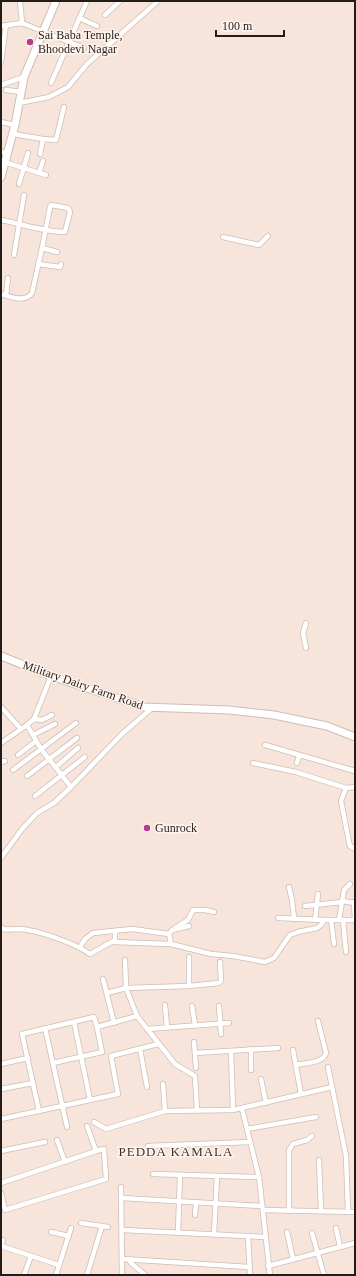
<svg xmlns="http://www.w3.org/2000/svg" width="356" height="1276" font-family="Georgia,serif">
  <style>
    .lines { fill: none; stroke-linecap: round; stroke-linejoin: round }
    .street-casing { stroke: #cfbdb4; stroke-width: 6 }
    .secondary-casing { stroke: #cfbdb4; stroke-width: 9 }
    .street { stroke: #fff; stroke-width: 4.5 }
    .secondary { stroke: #fff; stroke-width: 7 }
    .poi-dot { fill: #b43d93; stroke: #fff4ee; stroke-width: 1.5 }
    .labels { text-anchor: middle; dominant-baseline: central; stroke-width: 3; stroke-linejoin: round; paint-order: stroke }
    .poi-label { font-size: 12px; fill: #231d1a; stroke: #fff4ee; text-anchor: start }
    .street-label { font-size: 12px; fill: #231d1a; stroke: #fff4ee }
    .neighbourhood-label { font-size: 13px; letter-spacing: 1px; fill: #3f312a; stroke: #fff4ee }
  </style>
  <rect width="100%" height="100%" fill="#f7e5db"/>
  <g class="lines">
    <defs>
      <g id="street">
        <path d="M20,1L22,23"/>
        <path d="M105,15L120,1"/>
        <path d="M79,18L97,26"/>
        <path d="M1,26L22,23L84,48"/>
        <path d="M1,62L6,25"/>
        <path d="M51,83L87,1"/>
        <path d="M1,85L24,77"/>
        <path d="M6,90L21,92"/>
        <path d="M19,103L49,97L68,87L87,64L158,1"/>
        <path d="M1,122L15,125"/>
        <path d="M13,134L43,139L40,154"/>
        <path d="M43,139L56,140L64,107"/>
        <path d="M1,152L8,153"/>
        <path d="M4,162L46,175"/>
        <path d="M39,173L43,161"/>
        <path d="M19,184L28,153"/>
        <path d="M1,220C22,224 44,232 65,232L70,212L68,208L51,205L50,207L42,248"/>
        <path d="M223,237L259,245L268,236"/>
        <path d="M14,255L24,195"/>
        <path d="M38,264L60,267L61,264"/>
        <path d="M1,294C11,297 25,303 32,293L42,248L57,252"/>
        <path d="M6,295L8,278"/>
        <path d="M306,648L303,633L306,623"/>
        <path d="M1,707L21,729"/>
        <path d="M34,719L42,720L52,715"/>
        <path d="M27,725L34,719L51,676"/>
        <path d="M33,735L55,724"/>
        <path d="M1,743L27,725L41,749L71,787L54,803L37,813L22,829L1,858"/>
        <path d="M265,745L355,771"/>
        <path d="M18,755L36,741"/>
        <path d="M1,762L5,761"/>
        <path d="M253,763L296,772L346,788"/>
        <path d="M297,763L299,756"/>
        <path d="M56,767L78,748"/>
        <path d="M13,770L76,723"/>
        <path d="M27,776L77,738"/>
        <path d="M71,787L122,734L152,708"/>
        <path d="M355,787L346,788L341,801L349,842L350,846L355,849"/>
        <path d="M35,796L85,757"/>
        <path d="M289,887L292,900L294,918"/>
        <path d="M342,901L355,903"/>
        <path d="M354,902L355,920"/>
        <path d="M305,906L342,902"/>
        <path d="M278,918L324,920H355"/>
        <path d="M315,920L318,894"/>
        <path d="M331,920L334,944"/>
        <path d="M339,920L344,890L350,884"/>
        <path d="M343,920L346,952"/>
        <path d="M189,926L172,930L169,934L171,944L211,954L233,956L265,962L274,958L290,935L298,932L317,928L321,925L324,920"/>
        <path d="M1,927L3,929C8,930 13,929 19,929C38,930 74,943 90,954L115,940V931"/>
        <path d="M175,928L188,920L193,910H205L214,912"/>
        <path d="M113,942L171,944"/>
        <path d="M80,947L85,939L93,933L132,929L169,934"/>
        <path d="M189,957V986"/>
        <path d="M125,960L126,988L137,1016"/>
        <path d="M103,979L114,1023"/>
        <path d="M107,993L126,988L189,986L219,983L221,981L220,962"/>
        <path d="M165,1005L167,1027"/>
        <path d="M192,1006L195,1025"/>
        <path d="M219,1006L221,1034"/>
        <path d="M74,1022L90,1100"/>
        <path d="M45,1028L67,1127"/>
        <path d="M147,1029L229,1023"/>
        <path d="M194,1042L196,1068"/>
        <path d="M140,1049L147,1087"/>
        <path d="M293,1050L301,1094"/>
        <path d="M231,1051L233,1110"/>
        <path d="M195,1053L278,1048"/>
        <path d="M53,1063L102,1052L97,1027"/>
        <path d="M1,1064L28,1058"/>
        <path d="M296,1065C304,1063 324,1063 326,1053L318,1021"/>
        <path d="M328,1067L346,1156L348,1212"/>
        <path d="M251,1070V1049"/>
        <path d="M261,1079L266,1103"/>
        <path d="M163,1084L165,1111"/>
        <path d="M1,1089L33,1083"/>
        <path d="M242,1109L259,1177L270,1275"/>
        <path d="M39,1111L22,1034L94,1017L97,1027L137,1016L175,1064L195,1076L197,1110"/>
        <path d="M1,1119L118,1094L111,1056L158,1044"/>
        <path d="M94,1122L106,1129L165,1111L233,1110L332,1087"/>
        <path d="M87,1126L96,1151"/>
        <path d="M247,1129L316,1117"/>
        <path d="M57,1140L65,1162"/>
        <path d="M148,1146L250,1142"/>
        <path d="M1,1151L45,1142"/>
        <path d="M319,1160L321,1211"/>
        <path d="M153,1174L259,1177"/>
        <path d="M1,1183L96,1151L104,1149L106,1179L5,1210L1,1193"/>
        <path d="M121,1187L122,1275"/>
        <path d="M122,1198L262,1206"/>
        <path d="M263,1210L355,1212"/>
        <path d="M289,1211V1150L293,1144L307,1140L312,1136"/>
        <path d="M195,1215L196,1203"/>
        <path d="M81,1223L108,1227"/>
        <path d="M336,1228L340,1247"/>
        <path d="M123,1230L265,1237"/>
        <path d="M51,1232L69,1236"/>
        <path d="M178,1232L180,1175"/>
        <path d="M287,1232L293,1259"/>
        <path d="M312,1233L324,1275"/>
        <path d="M214,1234L217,1176"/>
        <path d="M248,1236L250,1275"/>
        <path d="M1,1245L3,1240"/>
        <path d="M1,1246L59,1265"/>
        <path d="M123,1259L249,1267"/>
        <path d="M128,1259L131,1263L145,1275"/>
        <path d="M268,1266L355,1243"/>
        <path d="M24,1275L31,1256"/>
        <path d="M56,1275L71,1228"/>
        <path d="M87,1275L102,1226"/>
      </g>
      <g id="secondary">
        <path d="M1,177L15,125L24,77L56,1"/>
        <path d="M1,656L51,676L144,707L229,710L274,715L327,726L355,737"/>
      </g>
    </defs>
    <use href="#street" class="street-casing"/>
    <use href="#secondary" class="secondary-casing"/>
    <use href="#street" class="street"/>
    <use href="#secondary" class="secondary"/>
  </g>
  <g class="poi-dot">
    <circle cx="30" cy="42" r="4"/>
    <circle cx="147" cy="828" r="4"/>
  </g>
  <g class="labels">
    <g class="poi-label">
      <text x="38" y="35">Sai Baba Temple,<tspan x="38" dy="14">Bhoodevi Nagar</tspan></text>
      <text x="155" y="828">Gunrock</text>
    </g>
    <g class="street-label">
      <text transform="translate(83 685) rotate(19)">Military Dairy Farm Road</text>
    </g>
    <g class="neighbourhood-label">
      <text x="176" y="1151">PEDDA KAMALA</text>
    </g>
  </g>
  <rect width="356" height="1276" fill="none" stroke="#231d1a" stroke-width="4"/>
  <path d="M216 30v6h68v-6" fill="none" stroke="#231d1a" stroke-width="2"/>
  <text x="222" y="30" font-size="12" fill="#231d1a" stroke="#fff4ee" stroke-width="3" paint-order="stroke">100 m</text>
</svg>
